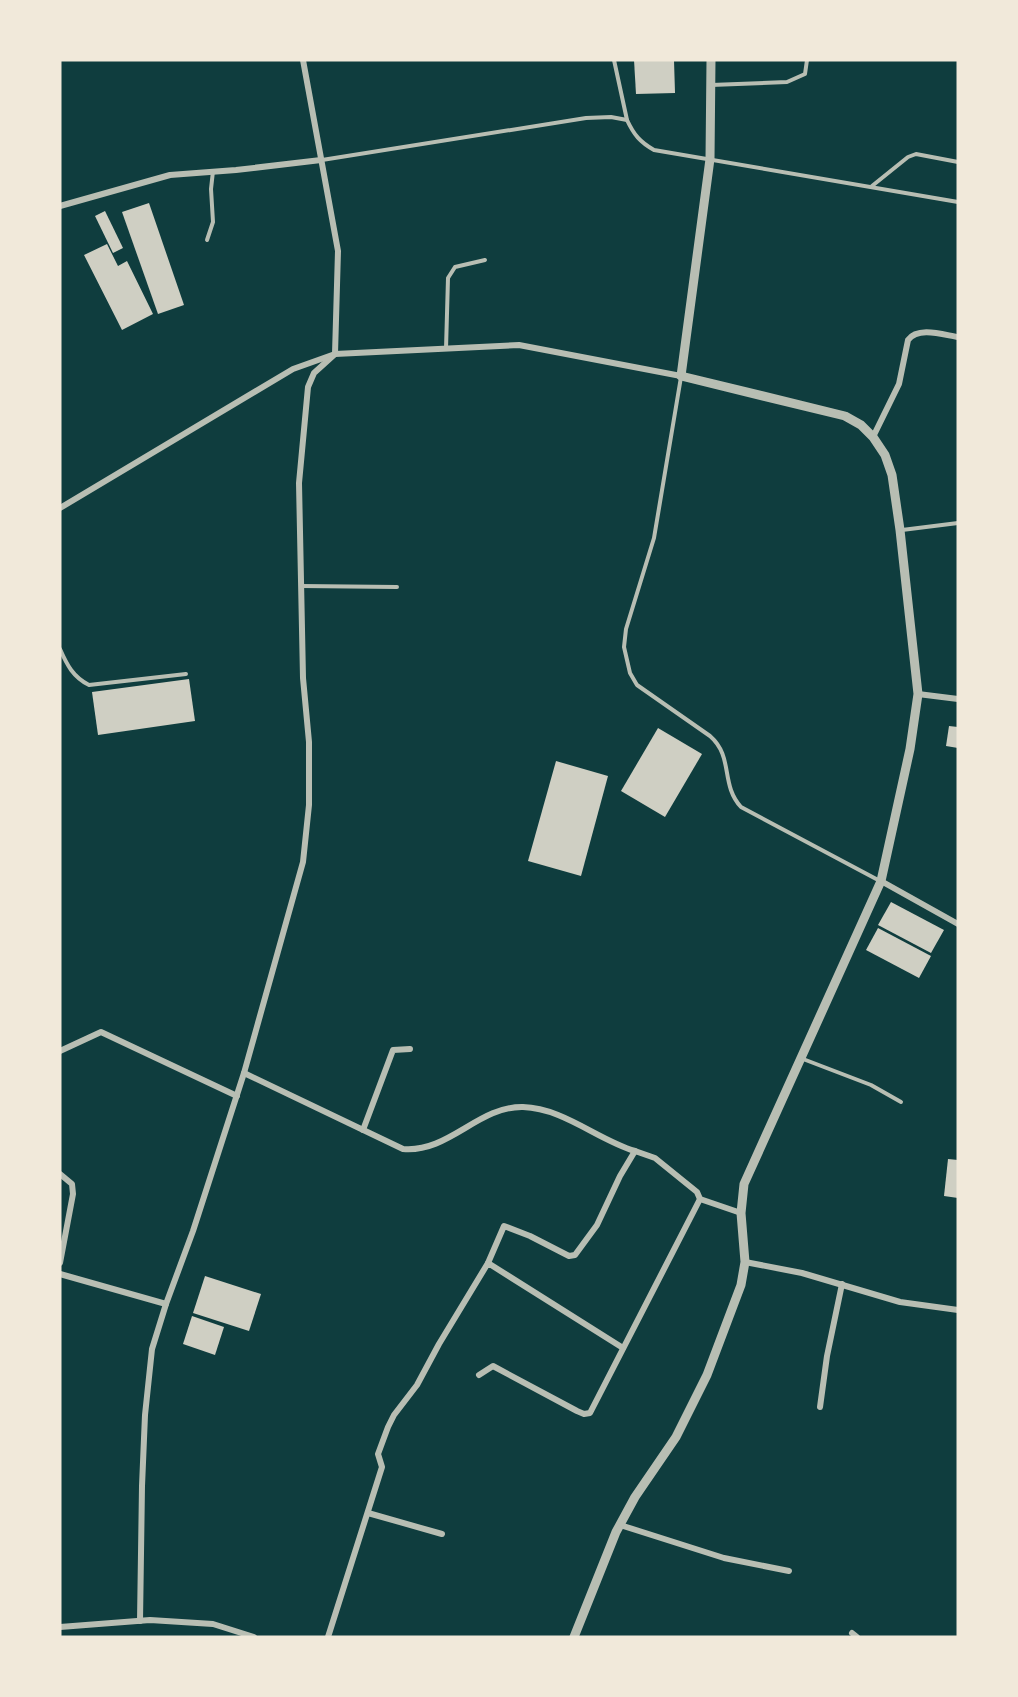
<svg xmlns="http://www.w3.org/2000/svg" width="1018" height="1697" font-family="Figtree,sans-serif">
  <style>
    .building { fill: #cfcfc3 }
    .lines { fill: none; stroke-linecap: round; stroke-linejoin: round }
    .service { stroke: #b8beb3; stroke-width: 4 }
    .minor { stroke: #b8beb3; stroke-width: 6 }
    .tertiary { stroke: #b8beb3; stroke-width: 9 }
  </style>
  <rect width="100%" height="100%" fill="#0f3d3e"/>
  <g class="building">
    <path d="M634,60H674L675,93L636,94Z"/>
    <path d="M149,203L184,305L158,314L122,212Z"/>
    <path d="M105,211L123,248L113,253L95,216Z"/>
    <path d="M107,244L118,266L127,261L153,314L122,330L84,255Z"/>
    <path d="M189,679L195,721L98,735L92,692Z"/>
    <path d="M949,726L958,727V748L946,746Z"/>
    <path d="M658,728L702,754L665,817L621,791Z"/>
    <path d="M556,761L608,776L581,876L528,861Z"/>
    <path d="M891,902L944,930L931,953L878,925Z"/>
    <path d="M878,928L931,956L919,978L866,950Z"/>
    <path d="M948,1159L958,1160V1198L944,1196Z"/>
    <path d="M205,1276L261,1294L249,1331L193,1313Z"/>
    <path d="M192,1316L224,1327L215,1355L183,1344Z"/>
  </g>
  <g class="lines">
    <g class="service">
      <path d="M614,60L627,120"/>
      <path d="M711,85L787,82L805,74L807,60"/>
      <path d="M322,160L586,118L611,117L627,120C634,135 640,142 654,150L958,202"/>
      <path d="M872,186L908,157L916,154L958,162"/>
      <path d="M207,240L213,222L211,189L213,171"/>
      <path d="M446,349L448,278L455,267L485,260"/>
      <path d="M681,377L654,538L626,629L624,647L630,673L637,685L710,736C734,757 720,784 741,807L880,881"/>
      <path d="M902,530L958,523"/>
      <path d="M301,586L397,587"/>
      <path d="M60,649C67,665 73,677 89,685L186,674"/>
      <path d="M803,1059L871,1085L901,1102"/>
    </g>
    <g class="minor">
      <path d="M60,206L170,175L236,170L321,160"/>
      <path d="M873,437L899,384L908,340C918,326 944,335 958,337"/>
      <path d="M60,508L293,369L335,354L519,345L681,376"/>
      <path d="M918,694L958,699"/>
      <path d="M881,881L958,924"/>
      <path d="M60,1051L101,1032L237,1096"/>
      <path d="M244,1073L403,1149C449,1153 478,1106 523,1107C563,1108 598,1140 635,1151"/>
      <path d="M363,1130L393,1050L410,1049"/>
      <path d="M60,1174L72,1184L73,1194L60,1263"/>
      <path d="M745,1262L802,1273L900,1302L958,1310"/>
      <path d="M488,1263L504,1226L530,1236L569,1256L575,1255L597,1225L620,1176L635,1151L655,1158L697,1192L700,1199L741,1213"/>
      <path d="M60,1274L166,1304"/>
      <path d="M479,1375L493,1366L577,1411L584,1414L590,1413L700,1199"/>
      <path d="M820,1407L827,1356L842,1284"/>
      <path d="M368,1513L442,1534"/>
      <path d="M620,1525L724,1558L789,1571"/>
      <path d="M140,1621L142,1486L145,1415L152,1349L166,1304L193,1231L244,1073L303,862L309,805V742L303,678L299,483L308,387L314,373L335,354L338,251L303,60"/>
      <path d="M60,1627L150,1620L213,1624L254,1637"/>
      <path d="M852,1633L857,1637"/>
      <path d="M328,1637L382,1467L378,1454L388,1427L394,1415L417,1385L439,1344L488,1263L623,1348"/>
    </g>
    <path class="tertiary" d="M574,1637L616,1532L635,1497L676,1437L707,1375L741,1285L745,1262L741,1213L744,1184L881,881L910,749L918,694L900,530L892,475L885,455L873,437L861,425L845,416L681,376L710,159L711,60"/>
  </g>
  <rect width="1018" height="1697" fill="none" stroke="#f1e9da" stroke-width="123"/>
</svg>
